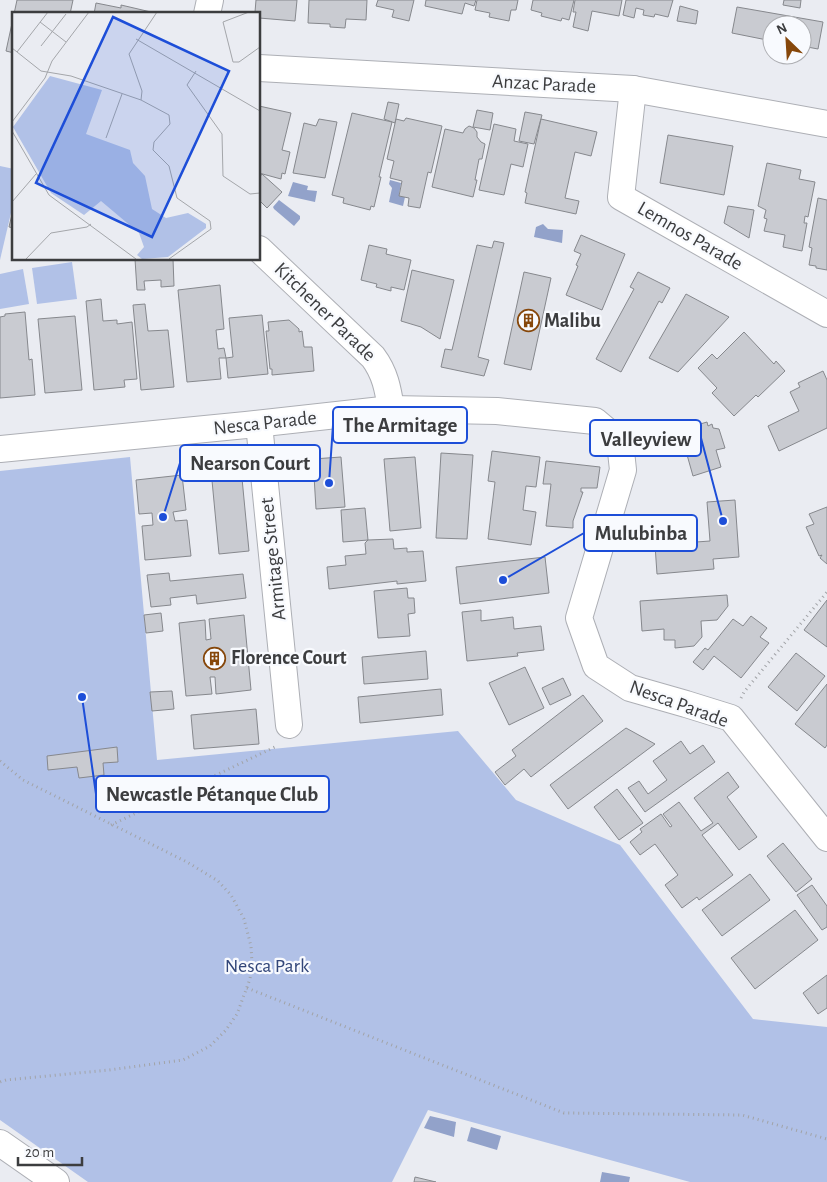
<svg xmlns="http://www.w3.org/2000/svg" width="827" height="1182" font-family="'Alegreya Sans',sans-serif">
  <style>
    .green { fill: #b1c1e7 }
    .water { fill: #92a2ca }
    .building { fill: #c9cbd1; stroke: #86888d }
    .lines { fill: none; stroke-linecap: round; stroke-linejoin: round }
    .minor-casing { stroke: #adafb5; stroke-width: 28 }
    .path { stroke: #a1a3a7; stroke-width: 3; stroke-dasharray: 1 4; stroke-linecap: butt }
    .minor { stroke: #fff; stroke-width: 26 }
    .labels { text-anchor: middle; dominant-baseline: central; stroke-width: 4.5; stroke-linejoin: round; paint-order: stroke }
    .street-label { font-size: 20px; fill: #3c3d3f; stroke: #f8fafe }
    .poi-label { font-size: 20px; font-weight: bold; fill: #3c3d3f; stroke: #f8fafe; text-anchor: start }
    .park-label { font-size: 20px; fill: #324679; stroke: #f8fafe }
    .inset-road { fill: none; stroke: #a4a6aa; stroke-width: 1 }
    .view { fill: #1d4ed8; fill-opacity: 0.15; stroke: #1d4ed8; stroke-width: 2.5 }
    .inset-edge { fill: none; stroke: #3c3d3f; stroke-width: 2.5 }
    .leader { fill: none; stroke: #1d4ed8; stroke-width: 2 }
    .callout-dot { fill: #1d4ed8; stroke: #f8fafe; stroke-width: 2 }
    .callout { fill: #f8fafe; stroke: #1d4ed8; stroke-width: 2 }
    .callout-label { font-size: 21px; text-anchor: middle; font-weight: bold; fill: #3c3d3f }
  </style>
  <rect width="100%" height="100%" fill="#eaecf2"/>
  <g class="green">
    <path d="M0,166L14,169V200L0,260Z"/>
    <path d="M72,262L77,299L37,304L32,268Z"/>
    <path d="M23,269L29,304L0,309V274Z"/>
    <path d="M130,457L157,760L458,731L516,800L620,845L753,1019L827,1027V1182H690L428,1110L392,1182H88L0,1120V471Z"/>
  </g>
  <g class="water">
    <path d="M390,180L401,183L399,195L405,197L403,206L389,202L392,188L389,184Z"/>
    <path d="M293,182L308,186L307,190L317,191L315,202L288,196Z"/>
    <path d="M279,200L300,216V219L294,226L274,209L273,207Z"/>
    <path d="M543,224L548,229L563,230L562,243L534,237L536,227Z"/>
    <path d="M430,1116L456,1122L454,1137L424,1128Z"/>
    <path d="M471,1127L501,1136L497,1150L467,1141Z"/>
    <path d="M602,1172L630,1177L629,1182H600Z"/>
  </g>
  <g class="building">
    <path d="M17,0H73L70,14H14Z"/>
    <path d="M256,0H297L295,21L259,18V12H255Z"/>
    <path d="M309,0H367L366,20L346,19L345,28L330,27V24L308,23Z"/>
    <path d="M378,0H414L409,21L392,17L394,10L376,6Z"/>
    <path d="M426,0H476L474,6L465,3L462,14L425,6Z"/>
    <path d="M477,0H518L516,10H511L509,21L489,17L490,13L475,10Z"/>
    <path d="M533,0H574L569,20L562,18L561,21L541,16L542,13L531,10Z"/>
    <path d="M575,0H622L619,16L592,11L588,31L573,27L576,12H573Z"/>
    <path d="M626,0H673L668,17L655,14L654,17L643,15L644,10L636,8L634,18L623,15Z"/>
    <path d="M784,0H801L800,8L783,5Z"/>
    <path d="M96,3L121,8V5L151,12L150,14H94Z"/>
    <path d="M680,6L698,11L696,24L677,21Z"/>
    <path d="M737,7L823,22L818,49L802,46V25H772V41L732,33Z"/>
    <path d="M14,14V53L6,51Z"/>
    <path d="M388,102L399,104L395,123L384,119Z"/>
    <path d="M259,106L291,113L282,150L290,152L285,174L282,173L281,179L259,173Z"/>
    <path d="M477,110L493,113L490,130L473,127Z"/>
    <path d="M525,112L542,115L534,144L519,141Z"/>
    <path d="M352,113L392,122L379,177H381L374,207L371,206L370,210L343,203L344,198L332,195Z"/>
    <path d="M406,118L442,126L431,173L428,172L420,208L408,206L409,198L399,196L402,181L390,178L394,161L387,159L396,119L404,121Z"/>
    <path d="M319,119L337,122L325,178L293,173L304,123L316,126Z"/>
    <path d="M541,119L597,132L591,156L575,152L565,198L579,201L576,214L525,203L527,193L525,192Z"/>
    <path d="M494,124L516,129L514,141L528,144L523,167L511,164L504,195L479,190Z"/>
    <path d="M469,126L474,128L477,132V137L481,142L485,144L482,159H479L475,180H477L473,197L432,187L445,129L463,133L465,129Z"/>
    <path d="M668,135L733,146L724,195L660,183Z"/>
    <path d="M767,163L801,170L799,179L815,182L808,217L805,216L804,223H807L802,251L783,247L785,235L764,231L767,219L764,218L766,210L758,206Z"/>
    <path d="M262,174L282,192L267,208L259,200V178Z"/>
    <path d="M818,198L827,200V270L816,268V266L809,265L812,248L809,247Z"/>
    <path d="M728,206L754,210L749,238L724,223Z"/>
    <path d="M12,214L14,215V228L9,227Z"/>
    <path d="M581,235L625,254L602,310L566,295L578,266L576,265L581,254L574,251Z"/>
    <path d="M494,241L504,243L478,357L489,360L484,376L441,367L445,349L452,350L477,245L492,248Z"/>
    <path d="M369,245L387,249L386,254L411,260L404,290L391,287V291L376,287L377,284L361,280Z"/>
    <path d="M135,259H173L174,286L161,287V280L144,281L145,290H137Z"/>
    <path d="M412,270L454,280L440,339L421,327L401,321Z"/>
    <path d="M524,272L551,278L531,370L504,364Z"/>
    <path d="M638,272L670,288L662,303L659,301L621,372L596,359L634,289L630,287Z"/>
    <path d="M220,285L224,329L216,330L218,349L224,348L226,358H219L221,379L187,382L178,290Z"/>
    <path d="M686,294L729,317L678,372L649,358Z"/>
    <path d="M101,299L103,321L117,320V324L132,322L137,379L124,380L125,387L94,390L86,301Z"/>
    <path d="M145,304L148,331L168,330L174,387L141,390L133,305Z"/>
    <path d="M25,312L29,360L32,359L35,395L0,398V317L5,316V314Z"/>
    <path d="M262,315L268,374L228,378L226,358L233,357L229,318Z"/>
    <path d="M75,316L82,390L45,393L38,319Z"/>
    <path d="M289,320L299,329V332L302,331L304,347H312L314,371L272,375V369H270L266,331H269L268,322Z"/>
    <path d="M744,332L774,364L776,361L785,371L758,397L756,395L734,416L712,393L717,388L698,368L712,354L717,359Z"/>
    <path d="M823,371L827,380V428L779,451L768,426L799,411L790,392L800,387L798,383Z"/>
    <path d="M707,422L708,426L712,424L713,428L719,429L725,448L716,450L721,467L693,476L680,430Z"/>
    <path d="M492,451L540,457L536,487L526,486L523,510L536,512L531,545L488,539L495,482L488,481Z"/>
    <path d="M441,453L473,455L467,539L436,538Z"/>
    <path d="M341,457L345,507L316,509L313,459Z"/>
    <path d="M415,457L421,528L390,531L384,459Z"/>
    <path d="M546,461L600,467L597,488H581V492H583L573,521V528L546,526L551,484H543Z"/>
    <path d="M241,468L249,551L219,554L211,470Z"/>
    <path d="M182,475L186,510L173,512L175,521L187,520L191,556L145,560L142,526L153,525L152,513L139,514L136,480Z"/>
    <path d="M735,500L739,557L713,559L714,569L657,574L655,545L710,541L707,502Z"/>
    <path d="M827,507V564L820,558L822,555L819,556L806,527L814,524L809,514Z"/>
    <path d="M365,508L368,540L343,542L341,510Z"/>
    <path d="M393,539L394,549L407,548V552L423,551L426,581L397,584V581L329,589L327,567L346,565L345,556L366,554L365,543L368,540Z"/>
    <path d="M545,557L549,593L460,604L456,567Z"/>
    <path d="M169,573L170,581L243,574L246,598L197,604L196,595L170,598L171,605L151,607L147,575Z"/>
    <path d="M407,588L408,598H414L415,613L408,614L410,636L378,638L374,591Z"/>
    <path d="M727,595L728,606L717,620L701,621L702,637L694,646L675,648V640H664V629L642,631L640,601Z"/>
    <path d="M827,600V647L804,630Z"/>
    <path d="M481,610V621L513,617L514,629L541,626L544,650L517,653L518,656L467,661L462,612Z"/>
    <path d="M161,613L163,631L146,633L144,615Z"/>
    <path d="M244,615L251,690L216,694L215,677H210L212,694L186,696L179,623L205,620L206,640L211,639L209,619Z"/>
    <path d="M751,616L767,628L760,637L769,643L741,678L714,656L703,670L693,662L705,648L708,650L733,619L743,626Z"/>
    <path d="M426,651L428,679L364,684L362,657Z"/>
    <path d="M796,653L825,676L797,711L768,687Z"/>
    <path d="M525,667L544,708L509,725L489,683Z"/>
    <path d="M563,678L571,695L550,705L542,688Z"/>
    <path d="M827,684V745L825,748L795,724Z"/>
    <path d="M441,689L443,715L360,723L358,697Z"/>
    <path d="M172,691L174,709L152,711L150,692Z"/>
    <path d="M583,695L603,721L531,777L524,769L505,785L495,772L516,756L512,750Z"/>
    <path d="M256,709L259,744L194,749L191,715Z"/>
    <path d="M626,728L655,744L568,809L550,785Z"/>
    <path d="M681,741L690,754L703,745L715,762L645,812L628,788L639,781L648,794L667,780L653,761Z"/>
    <path d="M117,747L118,762L103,763L104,775L79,778L77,767L48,770L47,756Z"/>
    <path d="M728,772L739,787L727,797L757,837L739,850L718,823L702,835L733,875L699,900L697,897L682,908L665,885L678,875L655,844L640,855L630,842L642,832L640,829L661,814L670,827L672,826L663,814L679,802L701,831L713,823L694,798Z"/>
    <path d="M617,789L643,823L619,840L594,807Z"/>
    <path d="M783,843L812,879L796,892L767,856Z"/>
    <path d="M750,874L770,900L722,936L702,910Z"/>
    <path d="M812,885L827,906V927L822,930L797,895Z"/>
    <path d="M795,910L818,940L755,989L731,958Z"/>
    <path d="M827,975V1008L818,1014L803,993Z"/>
    <path d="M415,1177L436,1182H414Z"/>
  </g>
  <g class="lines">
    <defs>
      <g id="minor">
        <path d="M207,14L210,0"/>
        <path d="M259,68L633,89L827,124"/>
        <path d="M633,89L621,197L827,314"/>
        <path d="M259,249L373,357C385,373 388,389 391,409"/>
        <path d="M259,424L289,725"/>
        <path d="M0,449L246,425L391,409L497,411L595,421L620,442L623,470L579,618L596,666L630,688L686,704L731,718L827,838"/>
        <path d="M0,1143L56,1182"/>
      </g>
    </defs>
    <use href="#minor" class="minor-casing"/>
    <g class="path">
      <path d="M741,698L744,692L827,592"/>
      <path d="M0,761L23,780L187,862L218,881L231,895L244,919L251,946L252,963L250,979L237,1014L226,1030L210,1046L183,1060L109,1070L6,1080L0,1082"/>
      <path d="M111,825L277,746"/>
      <path d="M247,988L564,1113L742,1115L827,1139"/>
    </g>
    <use href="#minor" class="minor"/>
  </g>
  <defs>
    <symbol id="building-ring" viewBox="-11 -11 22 22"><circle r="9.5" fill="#f8fafe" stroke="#86470a" stroke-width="1.5"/><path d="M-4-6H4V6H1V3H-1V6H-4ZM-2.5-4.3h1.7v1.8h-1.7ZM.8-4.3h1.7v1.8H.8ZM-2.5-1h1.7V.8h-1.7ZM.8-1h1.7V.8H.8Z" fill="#86470a"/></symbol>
  </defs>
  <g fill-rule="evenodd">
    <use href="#building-ring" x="516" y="308" width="25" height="25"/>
    <use href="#building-ring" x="202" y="646" width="25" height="25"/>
  </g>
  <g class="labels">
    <g class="street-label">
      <text transform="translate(544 84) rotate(3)">Anzac Parade</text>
      <text transform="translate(690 236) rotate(30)">Lemnos Parade</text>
      <text transform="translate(325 312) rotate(44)">Kitchener Parade</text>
      <text transform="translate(265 423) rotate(-6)">Nesca Parade</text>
      <text transform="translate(273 559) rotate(-96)">Armitage Street</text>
      <text transform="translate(679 704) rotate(20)">Nesca Parade</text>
    </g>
    <g class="poi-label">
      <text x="544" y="321">Malibu</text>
      <text x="231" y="658">Florence Court</text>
    </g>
    <g class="park-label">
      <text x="267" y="966">Nesca Park</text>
    </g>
  </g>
  <g transform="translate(12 12)">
    <rect width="248" height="248" fill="#eaecf2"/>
    <path d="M38,64L90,78L74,122L118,138L121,151L133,164L140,197L154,206L176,201L194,212V216L156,245L130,247L125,243L132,235L127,221L89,189L72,203L39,181L1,115Z" fill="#b1c1e7"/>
    <path class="inset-road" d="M28,10L54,30M211,10L221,50H227L248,35M211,10L237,0M124,27L248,99M29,34L54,2M0,36L29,59L59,64L129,88L157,103L158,112L142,130L141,138L157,154L165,186L198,209L199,217L157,247M5,40L36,0M184,59L175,73L210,122L211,164L238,182L248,181M129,88L130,79L117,42L145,0M0,110L33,66L40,49L77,0M0,119L37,183L124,247M94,126L110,82M0,190L24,162M14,247L39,221L75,215L79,212"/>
    <path class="view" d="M101,5L217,59L140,225L24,171Z"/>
    <rect width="248" height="248" class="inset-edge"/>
  </g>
  <path class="leader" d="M329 483L333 425M723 521L701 438M163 517L180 463M503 580L584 533M82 697L96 794"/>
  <g class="callout-dot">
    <circle cx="329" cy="483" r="5"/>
    <circle cx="723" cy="521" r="5"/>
    <circle cx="163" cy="517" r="5"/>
    <circle cx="503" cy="580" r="5"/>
    <circle cx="82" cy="697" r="5"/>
  </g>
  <g class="callout">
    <rect x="333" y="407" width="134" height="36" rx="5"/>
    <rect x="590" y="420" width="111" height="36" rx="5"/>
    <rect x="180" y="445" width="140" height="36" rx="5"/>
    <rect x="584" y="515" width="113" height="36" rx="5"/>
    <rect x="96" y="776" width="233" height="36" rx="5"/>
  </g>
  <g class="callout-label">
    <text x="400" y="432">The Armitage</text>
    <text x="646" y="446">Valleyview</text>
    <text x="250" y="470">Nearson Court</text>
    <text x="641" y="540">Mulubinba</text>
    <text x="212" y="801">Newcastle Pétanque Club</text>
  </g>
  <g transform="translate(787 40) rotate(335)"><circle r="24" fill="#f8fafe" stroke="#adaeb2"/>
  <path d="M0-4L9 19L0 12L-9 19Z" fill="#86470a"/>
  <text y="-8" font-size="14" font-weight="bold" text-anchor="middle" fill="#3c3d3f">N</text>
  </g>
  <path d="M18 1157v8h64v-8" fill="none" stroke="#3c3d3f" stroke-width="2.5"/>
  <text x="25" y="1157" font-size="15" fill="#3c3d3f" stroke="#f8fafe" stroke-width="4" paint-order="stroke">20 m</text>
</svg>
